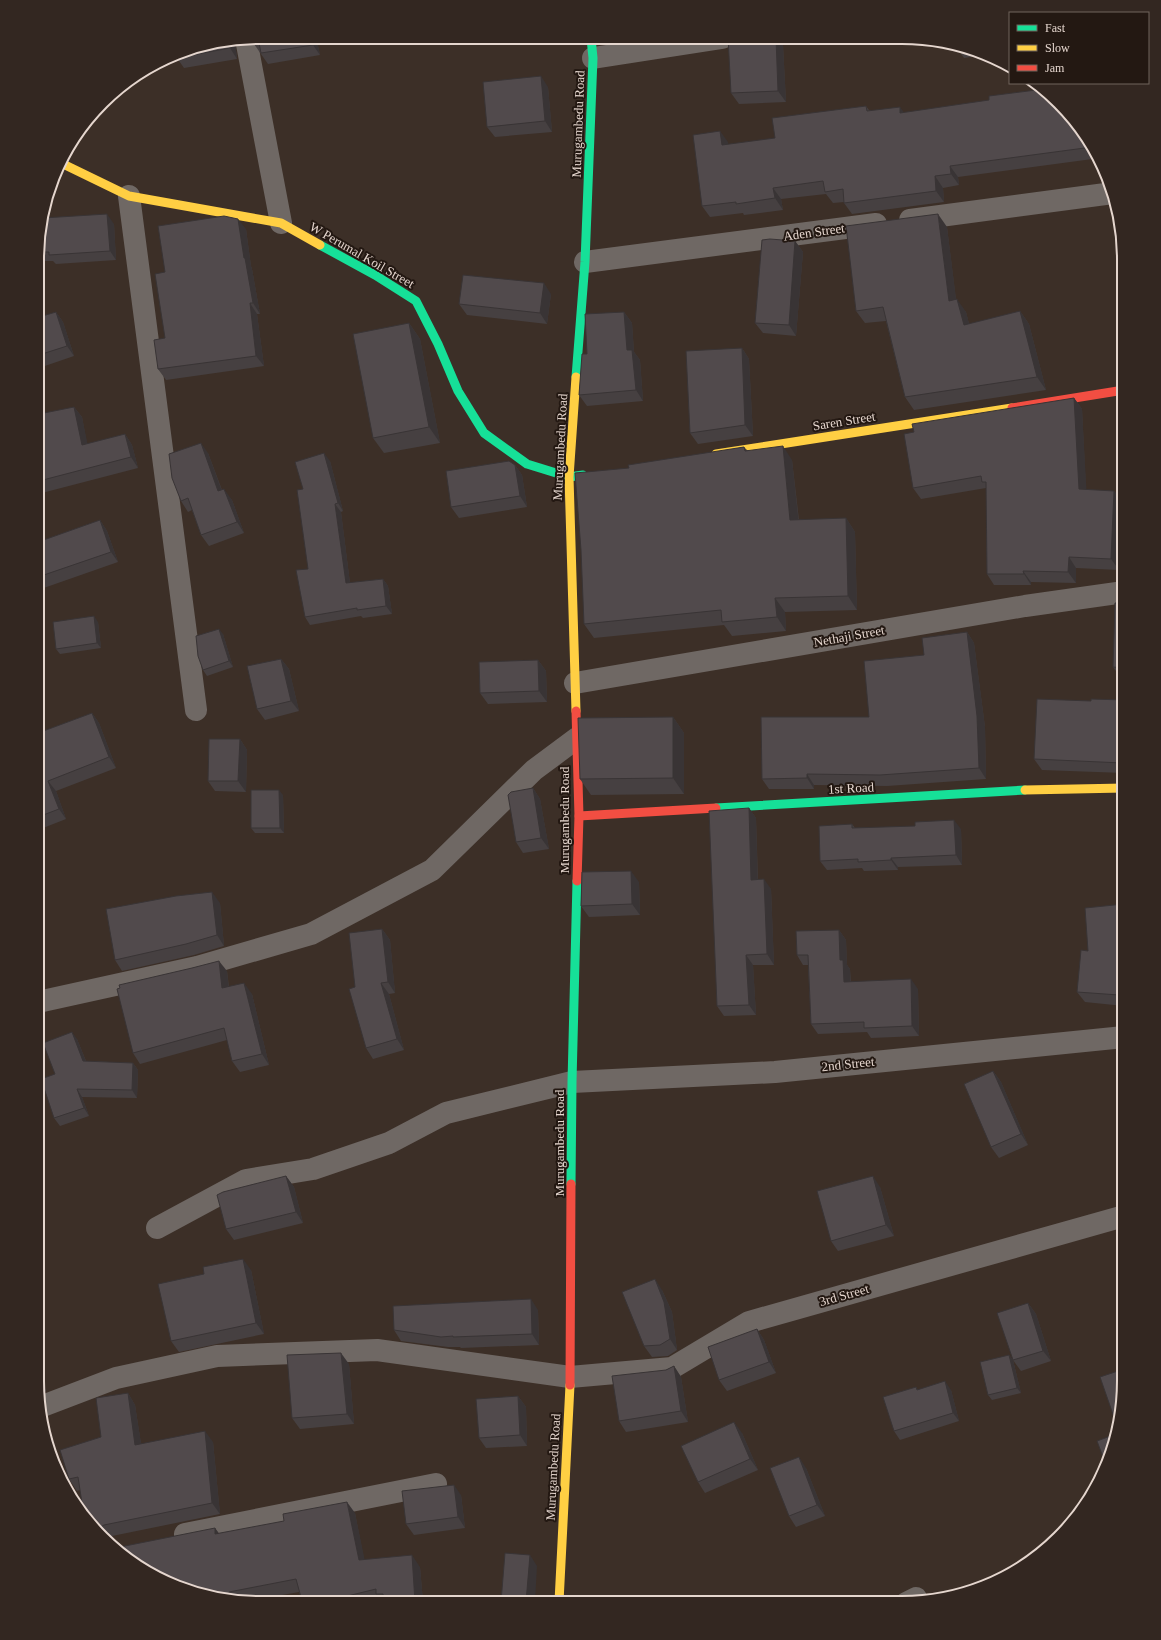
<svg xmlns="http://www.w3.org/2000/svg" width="1161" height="1640" font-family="Georgia,serif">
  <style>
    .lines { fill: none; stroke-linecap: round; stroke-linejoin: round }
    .street { stroke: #6f6864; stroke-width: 22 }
    .fast { stroke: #16e098; stroke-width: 9 }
    .slow { stroke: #ffcf43; stroke-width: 9 }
    .jam { stroke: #f24e42; stroke-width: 9 }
    .wall { fill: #464041 }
    .shaded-wall { fill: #393435 }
    .building { fill: #514a4c; stroke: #393435 }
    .labels { text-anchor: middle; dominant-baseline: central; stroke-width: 4; stroke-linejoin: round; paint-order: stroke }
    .street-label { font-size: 13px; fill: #e5d6ce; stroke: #231812 }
    .rim { fill: none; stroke: #e5d6ce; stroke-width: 2 }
  </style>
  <rect width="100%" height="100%" fill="#3c2f27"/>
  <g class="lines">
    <g class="street">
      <path d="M246,39L281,223"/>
      <path d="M593,58L722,38"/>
      <path d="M129,196L196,710"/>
      <path d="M910,220L1113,193"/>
      <path d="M585,262L876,224"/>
      <path d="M575,683L1025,606L1124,592"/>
      <path d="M38,1002L197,967L311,934L432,870L534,770L577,738"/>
      <path d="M157,1228L246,1180L313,1169L389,1143L446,1113L572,1082L775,1072L1124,1037"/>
      <path d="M40,1407L116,1378L217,1356L377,1350L570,1377L672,1368L749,1322L1124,1216"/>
      <path d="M185,1534L436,1484"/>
      <path d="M906,1603L916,1598"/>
    </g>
    <g class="fast">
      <path d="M320,245L375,275L416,301L438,344L458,391L484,433L527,464L569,477L583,475"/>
      <path d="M576,377L585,262L593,58L591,38"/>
      <path d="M716,808L1025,790"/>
      <path d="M571,1184L572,1082L577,881"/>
    </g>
    <g class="slow">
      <path d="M61,163L129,196L281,223L320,245"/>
      <path d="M716,454L1012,408"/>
      <path d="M576,711L569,477L576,377"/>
      <path d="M1025,790L1124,788"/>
      <path d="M559,1602L570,1385"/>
    </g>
    <g class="jam">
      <path d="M1012,408L1124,390"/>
      <path d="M576,711L579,816L577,881"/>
      <path d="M579,816L716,808"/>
      <path d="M570,1385L571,1184"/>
    </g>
  </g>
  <g class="wall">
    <path d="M259,37H316L320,55L268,64L254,44Z"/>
    <path d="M776,38H778L783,45L786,102L739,104L731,93Z"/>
    <path d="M235,41L237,59L184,68L177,58L187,49Z"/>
    <path d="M956,45L987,54H988L964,58L956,47Z"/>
    <path d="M548,87L552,132L495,137L487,127Z"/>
    <path d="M866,106L869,110L904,112L1069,113L1100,158L958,177L959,185L943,188L944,202L852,214L844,203V202L833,203L826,194L781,199L783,210L744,215L743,213L710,217L702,206L728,142V145L775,138Z"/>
    <path d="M45,212V218L114,224L116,260L56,264L53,261H39V229Z"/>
    <path d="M947,227L956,300L966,312L969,324L1020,311L1029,324L1046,390L914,410L905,397L886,321L865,323L856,311Z"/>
    <path d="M246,229L251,266L252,269L260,314H257L264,366L166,380L158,369L165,338V272Z"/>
    <path d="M795,241L803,252L796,336L763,333L755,323Z"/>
    <path d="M551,294L547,324L467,315L459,304Z"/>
    <path d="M56,312L63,322L74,356L39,368V317Z"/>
    <path d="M624,312L632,323L634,352L640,360L643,401L587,406L579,395L587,354Z"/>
    <path d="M409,323L420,339L440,443L384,453L373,438Z"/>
    <path d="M742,348L749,359L753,436L698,444L690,433Z"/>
    <path d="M1074,398L1082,409L1086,490L1114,491L1122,501L1119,570L1076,568V583L1031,582V585H994L987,574L986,488L921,499L913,488L914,432Z"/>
    <path d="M74,407L82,417L87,444L125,434L132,445L138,468L38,494L39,452L40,451Z"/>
    <path d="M744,447L747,450L792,460L799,520L846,518L855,532L857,610L785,612L786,631L732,636L724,625L594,638L584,624L629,468Z"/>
    <path d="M208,453L222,490L232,500L244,533L209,546L201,535L192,510L188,512L181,501Z"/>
    <path d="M330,461L343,511L341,512L350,583L383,579L388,586L392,614L363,618L361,616L310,625L305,617L308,569L303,489Z"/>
    <path d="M515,465L522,475L527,507L459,518L451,507Z"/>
    <path d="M100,520L107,531L118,562L38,590V542Z"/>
    <path d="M1124,603V678H1121L1113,667Z"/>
    <path d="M98,622L101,648L60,654L56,649Z"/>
    <path d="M967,632L974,643L985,727L986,779L887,786L814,785V789H769L762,779L869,717L924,655Z"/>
    <path d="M223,634L233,667L207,676L203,670Z"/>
    <path d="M281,659L289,669L299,711L265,720L257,709Z"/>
    <path d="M538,660L546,671L547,702L488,704L480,693Z"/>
    <path d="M1124,700V773L1042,770L1034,759L1091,701Z"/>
    <path d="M92,713L99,723L116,768L56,791L66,819L38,830V733Z"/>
    <path d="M673,717L684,733V794L591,795L580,779Z"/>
    <path d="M240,739L247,750L246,792L215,791L208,781Z"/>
    <path d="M533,788L540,799L549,849L523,853L516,842Z"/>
    <path d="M283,795L284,833H255L251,828Z"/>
    <path d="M749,808L756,818L758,879L771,889L774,965H753L756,1015L724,1016L717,1006Z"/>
    <path d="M852,824L855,828L961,829L962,865L898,867V870L864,871L862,868L827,870L820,861Z"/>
    <path d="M639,882L640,915L589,917L581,906Z"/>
    <path d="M220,903L224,946L194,955L122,971L115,960Z"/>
    <path d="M1124,904V1006L1085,1002L1077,992L1088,951Z"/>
    <path d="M382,929L390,940L395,993L389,994L404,1050L373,1059L366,1048L355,987Z"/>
    <path d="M839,930L846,940L847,965L850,969L851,982L918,989L919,1036L871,1038L867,1032L818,1034L811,1024L808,965H803L797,955Z"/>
    <path d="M227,971L229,987L252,994L269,1065L240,1072L232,1061L227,1040L140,1064L133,1053Z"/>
    <path d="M77,1039L86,1061L133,1063L138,1070L137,1098L82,1097L89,1116L60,1126L54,1118L55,1074Z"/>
    <path d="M993,1071L1001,1082L1028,1145L999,1158L991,1147Z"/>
    <path d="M286,1176L294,1187L303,1223L234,1240L226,1229Z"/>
    <path d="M880,1187L894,1236L838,1251L831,1241Z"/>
    <path d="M251,1270L264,1334L179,1352L171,1341Z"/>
    <path d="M662,1290L672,1312L677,1350L668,1356L652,1357L644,1346Z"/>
    <path d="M1028,1303L1036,1314L1051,1361L1021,1371L1013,1360Z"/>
    <path d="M538,1310L539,1345L461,1348L460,1347H448L401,1341L394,1330Z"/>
    <path d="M757,1329L764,1340L776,1373L727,1391L719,1380Z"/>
    <path d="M1009,1355L1013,1360L1021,1393L992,1400L988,1395Z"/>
    <path d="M349,1364L354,1424L300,1429L292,1418Z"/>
    <path d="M37,1366L46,1391L38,1395L37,1382Z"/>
    <path d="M674,1366L681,1377L688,1422L626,1432L619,1421L666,1370Z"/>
    <path d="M916,1387L918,1390H951L959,1421L900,1440L894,1431Z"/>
    <path d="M128,1393L135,1405L141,1444L213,1442L220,1514L112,1536L106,1539L92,1527L80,1490L77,1491L69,1479L101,1437Z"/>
    <path d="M518,1396L526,1407L527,1446L486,1448L479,1438Z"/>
    <path d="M41,1417L42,1419L58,1467H56L41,1425Z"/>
    <path d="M742,1433L758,1470L705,1493L698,1482Z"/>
    <path d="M806,1468L825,1516L796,1527L789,1516Z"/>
    <path d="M461,1495L465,1528L414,1535L406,1524Z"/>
    <path d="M355,1513L364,1559L420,1567L423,1602L302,1601L299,1592L248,1601H230L187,1591L215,1528L219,1534Z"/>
  </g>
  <g class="shaded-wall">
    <path d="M311,37H316L320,55L313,45Z"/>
    <path d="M776,38H778L783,45L786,102L778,91Z"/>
    <path d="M235,41L237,59L230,48L229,42Z"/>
    <path d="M541,76L548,87L552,132L545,121Z"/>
    <path d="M900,107L908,118L900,113Z"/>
    <path d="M720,131L728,142L730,157L722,145Z"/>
    <path d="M950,166L958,177L959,185L951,174Z"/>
    <path d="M935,176L943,188L944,202L936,191Z"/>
    <path d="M773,188L781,199L783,210L775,198Z"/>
    <path d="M45,212V222L42,219Z"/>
    <path d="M107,214L114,224L116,260L110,251Z"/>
    <path d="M938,214L947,227L958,314L949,301Z"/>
    <path d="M238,219L246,229L251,266L252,269L260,314L253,303L244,258Z"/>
    <path d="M795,241L803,252L796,336L789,325Z"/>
    <path d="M544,283L551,294L547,324L540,313Z"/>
    <path d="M957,299L966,312L973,338L964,325Z"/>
    <path d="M250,303L257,314L264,366L256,356Z"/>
    <path d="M1020,311L1029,324L1046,390L1037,377Z"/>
    <path d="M56,312L63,322L74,356L67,346Z"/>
    <path d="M624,312L632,323L634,352L640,360L643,401L636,390L627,350Z"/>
    <path d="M409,323L420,339L440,443L429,427Z"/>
    <path d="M742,348L749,359L753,436L745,425Z"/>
    <path d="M1074,398L1082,409L1087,500L1079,489Z"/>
    <path d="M74,407L82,417L90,456L82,445Z"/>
    <path d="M125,434L132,445L138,468L131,457Z"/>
    <path d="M201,443L208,453L226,502L218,491Z"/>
    <path d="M783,446L792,460L800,534L790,520Z"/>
    <path d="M324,453L330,461L343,511L338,503Z"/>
    <path d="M515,465L522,475L527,507L520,496Z"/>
    <path d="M224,489L232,500L244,533L237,522Z"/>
    <path d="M1114,491L1122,501L1119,570L1111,559Z"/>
    <path d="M335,504L341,512L351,591L346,583Z"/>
    <path d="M846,518L855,532L857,610L848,596Z"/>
    <path d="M100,520L107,531L118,562L111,552Z"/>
    <path d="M1069,557L1076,568V583L1068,572Z"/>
    <path d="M1023,571L1031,582V585L1024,574Z"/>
    <path d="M383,579L388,586L392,614L386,606Z"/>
    <path d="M775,598L785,612L786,631L777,617Z"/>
    <path d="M94,616L98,622L101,648L97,643Z"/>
    <path d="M219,629L223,634L233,667L229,661Z"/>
    <path d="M967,632L974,643L985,727L986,779L979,768Z"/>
    <path d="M281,659L289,669L299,711L291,701Z"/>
    <path d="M538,660L546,671L547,702L539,691Z"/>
    <path d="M1124,700V764L1123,763Z"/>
    <path d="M92,713L99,723L116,768L109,757Z"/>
    <path d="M673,717L684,733V794L673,778Z"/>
    <path d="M240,739L247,750L246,792L238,781Z"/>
    <path d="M807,774L814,785V789L807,778Z"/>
    <path d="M48,781L56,791L66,819L59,809Z"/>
    <path d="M533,788L540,799L549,849L541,838Z"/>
    <path d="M279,790L283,795L284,833L280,828Z"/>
    <path d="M749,808L756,818L758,890L751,880Z"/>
    <path d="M954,820L961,829L962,865L956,855Z"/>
    <path d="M891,858L898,867V870L891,860Z"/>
    <path d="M631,871L639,882L640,915L632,904Z"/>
    <path d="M764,879L771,889L774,965L767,954Z"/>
    <path d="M212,892L220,903L224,946L217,935Z"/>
    <path d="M382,929L390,940L395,993L388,982Z"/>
    <path d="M839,930L846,940L847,965L850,969L851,992L844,982L840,960Z"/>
    <path d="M746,955L753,965L756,1015L749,1005Z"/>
    <path d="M219,961L227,971L230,999L222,988Z"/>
    <path d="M911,979L918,989L919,1036L912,1026Z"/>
    <path d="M244,983L252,994L269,1065L262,1054Z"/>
    <path d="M381,983L389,994L404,1050L397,1039Z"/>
    <path d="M72,1032L77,1039L89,1069L83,1061Z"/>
    <path d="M133,1063L138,1070L137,1098L132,1090Z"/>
    <path d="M993,1071L1001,1082L1028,1145L1021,1134Z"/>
    <path d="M77,1089L82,1097L89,1116L84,1108Z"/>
    <path d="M286,1176L294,1187L303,1223L296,1212Z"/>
    <path d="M873,1176L880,1187L894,1236L886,1225Z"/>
    <path d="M243,1259L251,1270L264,1334L256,1323Z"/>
    <path d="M655,1279L662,1290L672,1312L677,1350L670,1339Z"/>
    <path d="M531,1299L538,1310L539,1345L532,1334Z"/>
    <path d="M1028,1303L1036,1314L1051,1361L1043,1351Z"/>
    <path d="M757,1329L764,1340L776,1373L769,1362Z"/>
    <path d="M341,1353L349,1364L354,1424L347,1414Z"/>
    <path d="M1009,1355L1013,1360L1021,1393L1017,1388Z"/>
    <path d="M37,1366L46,1391L38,1380L37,1376Z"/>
    <path d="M674,1366L681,1377L688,1422L681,1411Z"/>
    <path d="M945,1381L951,1390L959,1421L953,1413Z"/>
    <path d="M128,1393L135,1405L143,1456L135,1445Z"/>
    <path d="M518,1396L526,1407L527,1446L520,1435Z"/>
    <path d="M41,1417L42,1419L58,1467L53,1459L41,1425Z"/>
    <path d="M734,1422L742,1433L758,1470L750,1459Z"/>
    <path d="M205,1431L213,1442L220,1514L212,1503Z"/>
    <path d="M799,1457L806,1468L825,1516L817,1505Z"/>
    <path d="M454,1485L461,1495L465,1528L458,1517Z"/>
    <path d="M347,1502L355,1513L367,1571L359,1560Z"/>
    <path d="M99,1528L106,1539V1540L96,1531Z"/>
    <path d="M215,1528L223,1539L215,1534Z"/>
    <path d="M412,1555L420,1567L423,1602H415Z"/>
    <path d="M530,1555L537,1566L535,1602H526Z"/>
    <path d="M229,1592L236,1601H231V1600Z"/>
  </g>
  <g class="building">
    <path d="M259,37H311L313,45L261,53L259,43L254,44L253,38Z"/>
    <path d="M728,38H776L778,91L731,93Z"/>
    <path d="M229,42L230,48L177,58L176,55L187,49Z"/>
    <path d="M541,76L545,121L487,127L483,82Z"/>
    <path d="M1044,89L1069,113L1092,147L950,166L951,174L935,176L936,191L844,203L843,189L825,192L823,181L773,188L775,198L736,204V202L702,206L693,135L720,131L722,145L775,138L772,118L866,106L867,111L900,107V113L989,100V96Z"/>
    <path d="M107,214L110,251L49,255V252H39V229L43,218Z"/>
    <path d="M938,214L949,301L957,299L964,325L1020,311L1037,377L905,397L883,307L856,311L846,226Z"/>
    <path d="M224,216L238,219L244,258H245L253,303H250L256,356L158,369L154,340L165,338L155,274L165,272L158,226Z"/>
    <path d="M770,239L795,241L789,325L755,323L762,240Z"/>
    <path d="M1120,272H1124V322H1122Z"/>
    <path d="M463,275L544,283L540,313L459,304Z"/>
    <path d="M56,312L67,346L39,355V317Z"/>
    <path d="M624,312L627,350H632L636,390L579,395L582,354H587L585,314Z"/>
    <path d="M409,323L429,427L373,438L353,334Z"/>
    <path d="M742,348L745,425L690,433L686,351Z"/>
    <path d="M1074,398L1079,489L1114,491L1111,559L1069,557L1068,572L1023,571L1024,574H987L986,482H982L981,476L913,488L904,434L914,432L912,424Z"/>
    <path d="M74,407L82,445L125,434L131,457L39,481V452L40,451L39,444V414Z"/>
    <path d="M201,443L218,491L224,489L237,522L201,535L188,498L181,501L172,478L169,454Z"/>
    <path d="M783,446L790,520L846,518L848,596L775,598L777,617L722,622L721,610L584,624L581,550L575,473L629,468L628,465L744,447L745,451Z"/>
    <path d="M324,453L338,503L335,504L346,583L383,579L386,606L357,610V608L305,617L296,570L308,569L297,490L303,489L295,462Z"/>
    <path d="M509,461L515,465L520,496L451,507L446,471Z"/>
    <path d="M100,520L111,552L38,577V542Z"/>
    <path d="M1115,603H1124V668L1113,667Z"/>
    <path d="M94,616L97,643L56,649L53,622Z"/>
    <path d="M219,629L229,661L203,670L198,656L196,636Z"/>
    <path d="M967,632L977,716L979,768L880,775L807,774V778L762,779L761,717H869L864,661L924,655L922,638Z"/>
    <path d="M281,659L291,701L257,709L247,666Z"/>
    <path d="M538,660L539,691L480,693L479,662Z"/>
    <path d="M1037,699L1091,701V699L1124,700L1123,763L1034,759Z"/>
    <path d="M92,713L109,757L48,781L59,809L38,817V733Z"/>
    <path d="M673,717V778L580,779L578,718Z"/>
    <path d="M209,739H240L238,781H208Z"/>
    <path d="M533,788L541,838L516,842L508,795L511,792Z"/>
    <path d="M251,790H279L280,828H251Z"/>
    <path d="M749,808L751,880L764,879L767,954L746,955L749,1005L717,1006L709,811Z"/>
    <path d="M954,820L956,855L891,858V860L858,862V859L820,861L819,826L852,824V828L915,826V822Z"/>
    <path d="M631,871L632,904L581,906L582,872Z"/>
    <path d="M212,892L217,935L186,944L115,960L106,909L176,896Z"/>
    <path d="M1124,904V994L1119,995L1077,992L1081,950L1088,951L1085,908Z"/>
    <path d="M382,929L388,982L381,983L397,1039L366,1048L349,989L355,987L349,933Z"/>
    <path d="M839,930L840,960H843L844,982L911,979L912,1026L864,1028V1022L811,1024L808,955H797L796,931Z"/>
    <path d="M219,961L222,988L244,983L262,1054L232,1061L224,1028L133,1053L117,989L120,988L119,985L192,968Z"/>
    <path d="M72,1032L83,1061L133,1063L132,1090L77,1089L84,1108L54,1118L41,1079L55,1074L43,1043Z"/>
    <path d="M993,1071L1021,1134L991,1147L964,1084Z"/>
    <path d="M286,1176L296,1212L226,1229L217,1195L223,1192Z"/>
    <path d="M873,1176L886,1225L831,1241L817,1191Z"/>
    <path d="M243,1259L256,1323L171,1341L158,1284L204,1274L203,1267Z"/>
    <path d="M655,1279L664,1302L670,1339L660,1345L644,1346L622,1292Z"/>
    <path d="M531,1299L532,1334L453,1337V1336L441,1337L394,1330L393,1306Z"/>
    <path d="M1028,1303L1043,1351L1013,1360L997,1313Z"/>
    <path d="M757,1329L769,1362L719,1380L708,1347Z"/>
    <path d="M341,1353L347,1414L292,1418L287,1355Z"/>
    <path d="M1009,1355L1017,1388L988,1395L980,1362Z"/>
    <path d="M674,1366L681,1411L619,1421L612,1376L666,1370Z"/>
    <path d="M1124,1369V1396L1118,1422L1116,1423L1100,1377Z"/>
    <path d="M945,1381L953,1413L894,1431L883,1397L916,1387L917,1390Z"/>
    <path d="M128,1393L135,1445L205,1431L212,1503L104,1525L99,1528L96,1531L92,1527L84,1516L78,1477L69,1479L60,1450L101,1437L96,1398Z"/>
    <path d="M518,1396L520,1435L479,1438L476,1399Z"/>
    <path d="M734,1422L750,1459L698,1482L681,1446Z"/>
    <path d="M1116,1434L1112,1453L1106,1465L1097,1441Z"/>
    <path d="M799,1457L817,1505L789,1516L770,1468Z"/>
    <path d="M454,1485L458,1517L406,1524L402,1491Z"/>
    <path d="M347,1502L359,1560L412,1555L415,1602H384L383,1594H376V1589L327,1601H302L296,1579L229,1592L231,1600L228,1601L201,1594V1592L196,1593L187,1591L135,1566L115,1548L215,1528V1534L284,1521L283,1514Z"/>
    <path d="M505,1553L530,1555L526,1602H501Z"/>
    <path d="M965,1592V1593L960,1596L951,1597Z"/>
  </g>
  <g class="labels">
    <g class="street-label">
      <text transform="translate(578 124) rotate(-88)">Murugambedu Road</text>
      <text transform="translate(814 232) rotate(-8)">Aden Street</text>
      <text transform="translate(362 255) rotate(30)">W Perumal Koil Street</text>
      <text transform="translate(844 421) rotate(-9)">Saren Street</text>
      <text transform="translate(560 447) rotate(-87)">Murugambedu Road</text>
      <text transform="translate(849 636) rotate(-10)">Nethaji Street</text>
      <text transform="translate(851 788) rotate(-3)">1st Road</text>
      <text transform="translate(564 820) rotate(-90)">Murugambedu Road</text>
      <text transform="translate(848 1064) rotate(-6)">2nd Street</text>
      <text transform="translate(559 1143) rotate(-90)">Murugambedu Road</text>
      <text transform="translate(844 1295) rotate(-16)">3rd Street</text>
      <text transform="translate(553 1467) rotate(-87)">Murugambedu Road</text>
    </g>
  </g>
  <path d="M0 0H1161V1640H0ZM259 44H902A215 215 0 0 1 1117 259V1381A215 215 0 0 1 902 1596H259A215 215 0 0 1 44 1381V259A215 215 0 0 1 259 44Z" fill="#332721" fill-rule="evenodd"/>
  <path class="rim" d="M259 44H902A215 215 0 0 1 1117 259V1381A215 215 0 0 1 902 1596H259A215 215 0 0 1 44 1381V259A215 215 0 0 1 259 44Z"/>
  <rect x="1009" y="12" width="140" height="72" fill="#231812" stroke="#71645d"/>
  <rect x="1017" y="25" width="20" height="6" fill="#16e098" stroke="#71645d"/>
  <text x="1045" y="32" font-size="12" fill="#e5d6ce">Fast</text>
  <rect x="1017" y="45" width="20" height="6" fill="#ffcf43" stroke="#71645d"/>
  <text x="1045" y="52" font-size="12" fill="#e5d6ce">Slow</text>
  <rect x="1017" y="65" width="20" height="6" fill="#f24e42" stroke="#71645d"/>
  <text x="1045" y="72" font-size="12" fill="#e5d6ce">Jam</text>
</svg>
